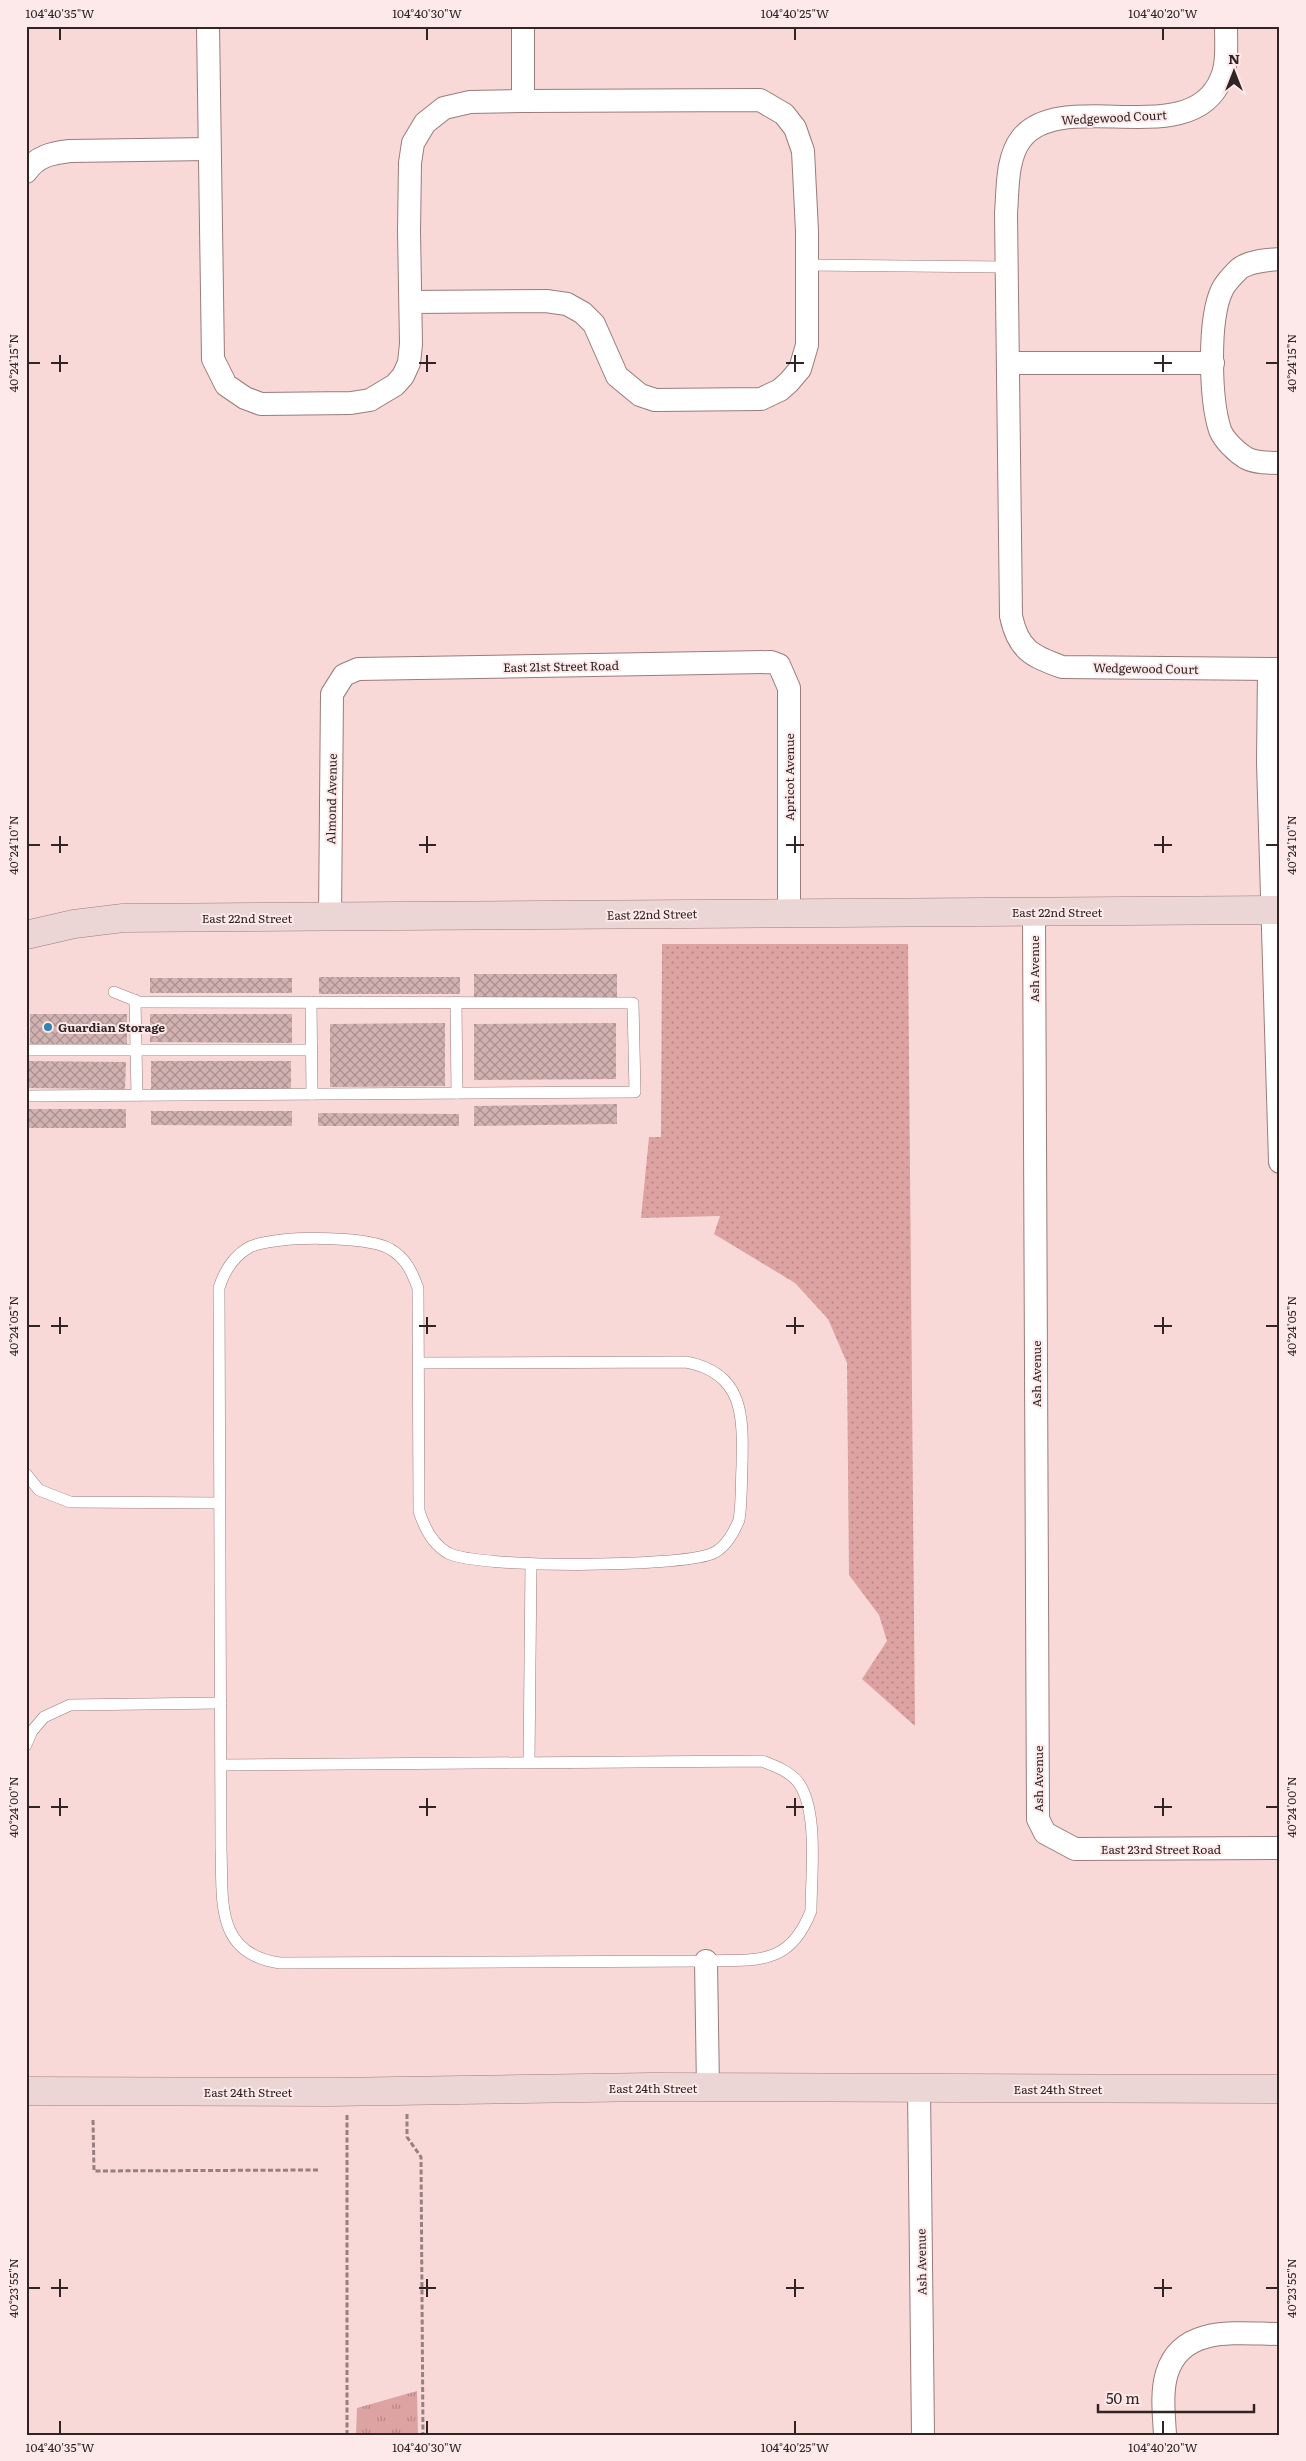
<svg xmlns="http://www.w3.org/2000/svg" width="1306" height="2461" font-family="Literata,serif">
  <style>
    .grass { fill: url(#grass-dots) }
    .park { fill: url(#park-tufts) }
    .building { fill: url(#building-cross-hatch) }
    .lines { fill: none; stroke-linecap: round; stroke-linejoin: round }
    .lane-casing { stroke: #997c7b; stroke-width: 12 }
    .street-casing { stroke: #997c7b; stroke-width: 24 }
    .secondary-casing { stroke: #997c7b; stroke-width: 29 }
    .path { stroke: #978080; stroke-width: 3; stroke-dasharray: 5 2.5; stroke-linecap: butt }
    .lane { stroke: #fff; stroke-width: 11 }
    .street { stroke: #fff; stroke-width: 22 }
    .secondary { stroke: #ecd5d5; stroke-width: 28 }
    .ticks { fill: none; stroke: #302424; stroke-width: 2 }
    .poi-dot { fill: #3083b3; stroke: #fde9e9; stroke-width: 2 }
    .labels { text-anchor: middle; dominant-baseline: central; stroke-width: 4; stroke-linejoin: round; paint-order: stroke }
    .street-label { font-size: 12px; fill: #302424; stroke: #fde9e9 }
    .poi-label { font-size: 12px; font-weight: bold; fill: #302424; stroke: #fde9e9; text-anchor: start }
    .neatline { fill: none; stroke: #302424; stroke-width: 2 }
    .ticks-label { font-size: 12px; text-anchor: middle; fill: #302424 }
  </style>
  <defs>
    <pattern id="grass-dots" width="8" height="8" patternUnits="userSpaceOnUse" patternTransform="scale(1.25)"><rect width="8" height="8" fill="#dda3a2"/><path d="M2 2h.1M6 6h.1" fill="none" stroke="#b48584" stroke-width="1.8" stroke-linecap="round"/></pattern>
    <pattern id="park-tufts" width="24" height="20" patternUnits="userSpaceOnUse" patternTransform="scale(1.25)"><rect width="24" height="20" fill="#dda3a2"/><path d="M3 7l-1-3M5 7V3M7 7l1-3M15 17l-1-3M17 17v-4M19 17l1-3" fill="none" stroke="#b48584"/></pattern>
    <pattern id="building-cross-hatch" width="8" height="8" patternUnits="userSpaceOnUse" patternTransform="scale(1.25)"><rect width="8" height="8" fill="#d1b2b1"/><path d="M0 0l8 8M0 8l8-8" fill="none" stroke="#aa9190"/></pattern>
  </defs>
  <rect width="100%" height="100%" fill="#f9d9d8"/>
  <path class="grass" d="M662,944H908L915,1726L862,1679L887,1641L879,1615L849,1575L847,1363L828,1319L795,1283L714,1234L720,1216L641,1218L649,1137H661Z"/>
  <path class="park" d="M417,2391L418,2435H356L357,2408Z"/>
  <g class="building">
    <rect x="474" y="974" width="143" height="23"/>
    <rect x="319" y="977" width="141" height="17"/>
    <rect x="150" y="978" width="142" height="15"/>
    <rect x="30" y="1014" width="97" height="30"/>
    <path d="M150,1014H292V1043L150,1042Z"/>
    <path d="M445,1023V1086L330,1087V1024Z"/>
    <path d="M616,1023V1079L474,1080V1024Z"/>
    <path d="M26,1061L126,1062L125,1089L26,1088Z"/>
    <rect x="151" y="1061" width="140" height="29"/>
    <path d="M617,1104V1124L474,1126V1106Z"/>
    <rect x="26" y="1109" width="100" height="19"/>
    <path d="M151,1111H292V1126L151,1125Z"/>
    <path d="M318,1113L459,1114V1126H318Z"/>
  </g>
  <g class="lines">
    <defs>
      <g id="lane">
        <path d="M807,265L1006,267"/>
        <path d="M135,1000L137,1095"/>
        <path d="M311,1002L312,1094"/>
        <path d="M456,1002L457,1093"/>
        <path d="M26,1050H312"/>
        <path d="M26,1096L635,1092L633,1003L139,1002L114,992"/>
        <path d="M26,1474L39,1490L70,1502L219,1503"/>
        <path d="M26,1745L32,1731L44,1717L70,1705L221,1703"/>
        <path d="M529,1761L531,1564"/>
        <path d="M222,1765L762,1761C775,1766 789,1771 798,1782C819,1810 811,1876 811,1911C789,1967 757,1959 706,1961L280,1963C214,1954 223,1899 221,1848L219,1288C224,1272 233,1257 248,1248C270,1235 368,1235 390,1249C406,1258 412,1272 418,1288L419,1511C424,1527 432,1544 448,1553C479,1569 678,1567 711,1554C725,1549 734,1532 739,1520C742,1502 741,1484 742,1466C743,1418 745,1373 686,1362L419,1363"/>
      </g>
      <g id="street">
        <path d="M208,26L213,359L226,385L245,398L261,404L351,403L370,400L395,385L403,376L409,363L411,344L409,231L410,163L413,143L425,123L444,108L470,102L523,101L760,100L784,114L795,128L803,151L807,231V345L800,369L789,382L780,390L761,399L655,400L640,395L617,376L594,324L583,313L567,304L546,301L411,302"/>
        <path d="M523,26V101"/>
        <path d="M1226,26C1226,43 1228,64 1221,79C1191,153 1061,86 1021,139C1006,159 1008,190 1006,213L1011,616C1018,649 1031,656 1062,667L1280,669"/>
        <path d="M26,172C37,156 52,153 70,151L209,149"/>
        <path d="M1280,259C1267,260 1249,261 1239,269C1234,274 1225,283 1222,290C1208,319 1210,399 1220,430C1224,440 1236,452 1246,458C1255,463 1270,463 1280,463"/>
        <path d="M1009,363H1213"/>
        <path d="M1269,670L1268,763L1280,1162"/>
        <path d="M1034,912L1038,1819L1045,1833L1075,1849L1280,1848"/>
        <path d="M330,918L332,694L344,675L358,669L771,662L779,665L789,688V913"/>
        <path d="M706,1961L708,2088"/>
        <path d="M919,2089L923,2435"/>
        <path d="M1165,2435C1164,2415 1161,2392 1167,2373C1182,2324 1239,2334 1280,2334"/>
      </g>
      <g id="secondary">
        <path d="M26,935L74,924L123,918L1280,910"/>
        <path d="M26,2091L331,2092L650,2087L1280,2089"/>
      </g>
    </defs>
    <use href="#lane" class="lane-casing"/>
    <use href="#street" class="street-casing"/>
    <use href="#secondary" class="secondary-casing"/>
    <g class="path">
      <path d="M407,2114V2137L421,2157L423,2435"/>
      <path d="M347,2115V2435"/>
      <path d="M93,2120L94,2171L318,2170"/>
    </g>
    <use href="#lane" class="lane"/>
    <use href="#street" class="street"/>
    <use href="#secondary" class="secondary"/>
  </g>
  <path class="ticks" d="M60,28V40M427,28V40M795,28V40M1163,28V40M60,355V372M427,355V372M795,355V372M1163,355V372M28,363H40M51,363H68M419,363H436M786,363H804M1154,363H1172M1266,363H1278M60,836V853M427,836V853M795,836V853M1163,836V853M28,845H40M51,845H68M419,845H436M786,845H804M1154,845H1172M1266,845H1278M60,1317V1334M427,1317V1334M795,1317V1334M1163,1317V1334M28,1326H40M51,1326H68M419,1326H436M786,1326H804M1154,1326H1172M1266,1326H1278M60,1798V1816M427,1798V1816M795,1798V1816M1163,1798V1816M28,1807H40M51,1807H68M419,1807H436M786,1807H804M1154,1807H1172M1266,1807H1278M60,2279V2297M427,2279V2297M795,2279V2297M1163,2279V2297M28,2288H40M51,2288H68M419,2288H436M786,2288H804M1154,2288H1172M1266,2288H1278M60,2421V2434M427,2421V2434M795,2421V2434M1163,2421V2434"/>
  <circle class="poi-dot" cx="48" cy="1027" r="5"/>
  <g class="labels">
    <g class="street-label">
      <text transform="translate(1114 117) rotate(-3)">Wedgewood Court</text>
      <text transform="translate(561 666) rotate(-1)">East 21st Street Road</text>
      <text transform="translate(1146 668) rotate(1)">Wedgewood Court</text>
      <text transform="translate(789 777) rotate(-90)">Apricot Avenue</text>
      <text transform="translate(331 799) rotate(-89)">Almond Avenue</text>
      <text x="1057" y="912">East 22nd Street</text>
      <text transform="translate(652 914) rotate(-1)">East 22nd Street</text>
      <text x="247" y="918">East 22nd Street</text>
      <text transform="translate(1034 969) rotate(-90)">Ash Avenue</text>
      <text transform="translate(1036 1374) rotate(-90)">Ash Avenue</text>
      <text transform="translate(1038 1779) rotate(-90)">Ash Avenue</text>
      <text x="1161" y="1849">East 23rd Street Road</text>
      <text x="653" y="2088">East 24th Street</text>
      <text x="1058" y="2089">East 24th Street</text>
      <text x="248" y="2092">East 24th Street</text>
      <text transform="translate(921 2262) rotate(-91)">Ash Avenue</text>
    </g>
    <g class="poi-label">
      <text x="58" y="1027">Guardian Storage</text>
    </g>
  </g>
  <rect width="1306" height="2461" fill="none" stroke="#fde9e9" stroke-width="55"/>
  <g transform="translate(1234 72)" stroke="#fde9e9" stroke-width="4" paint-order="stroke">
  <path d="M0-4L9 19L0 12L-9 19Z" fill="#302424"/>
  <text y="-8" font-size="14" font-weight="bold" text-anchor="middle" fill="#302424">N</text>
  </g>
  <path d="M1098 2404v8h156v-8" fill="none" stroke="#302424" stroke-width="2.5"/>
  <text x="1106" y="2404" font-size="15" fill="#302424" stroke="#fde9e9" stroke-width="4" paint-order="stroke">50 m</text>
  <rect x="28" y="28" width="1250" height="2406" class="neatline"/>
  <g class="ticks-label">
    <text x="60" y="18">104°40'35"W</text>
    <text x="427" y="18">104°40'30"W</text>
    <text x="795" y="18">104°40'25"W</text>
    <text x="1163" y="18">104°40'20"W</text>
    <text transform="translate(14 363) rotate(-90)" y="4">40°24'15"N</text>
    <text transform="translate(1292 363) rotate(-90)" y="4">40°24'15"N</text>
    <text transform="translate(14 845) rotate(-90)" y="4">40°24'10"N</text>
    <text transform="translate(1292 845) rotate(-90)" y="4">40°24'10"N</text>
    <text transform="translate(14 1326) rotate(-90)" y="4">40°24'05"N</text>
    <text transform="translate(1292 1326) rotate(-90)" y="4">40°24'05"N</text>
    <text transform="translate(14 1807) rotate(-90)" y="4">40°24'00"N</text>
    <text transform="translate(1292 1807) rotate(-90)" y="4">40°24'00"N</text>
    <text transform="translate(14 2288) rotate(-90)" y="4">40°23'55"N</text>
    <text transform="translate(1292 2288) rotate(-90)" y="4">40°23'55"N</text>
    <text x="60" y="2452">104°40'35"W</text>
    <text x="427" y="2452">104°40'30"W</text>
    <text x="795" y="2452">104°40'25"W</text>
    <text x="1163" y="2452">104°40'20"W</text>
  </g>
</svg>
